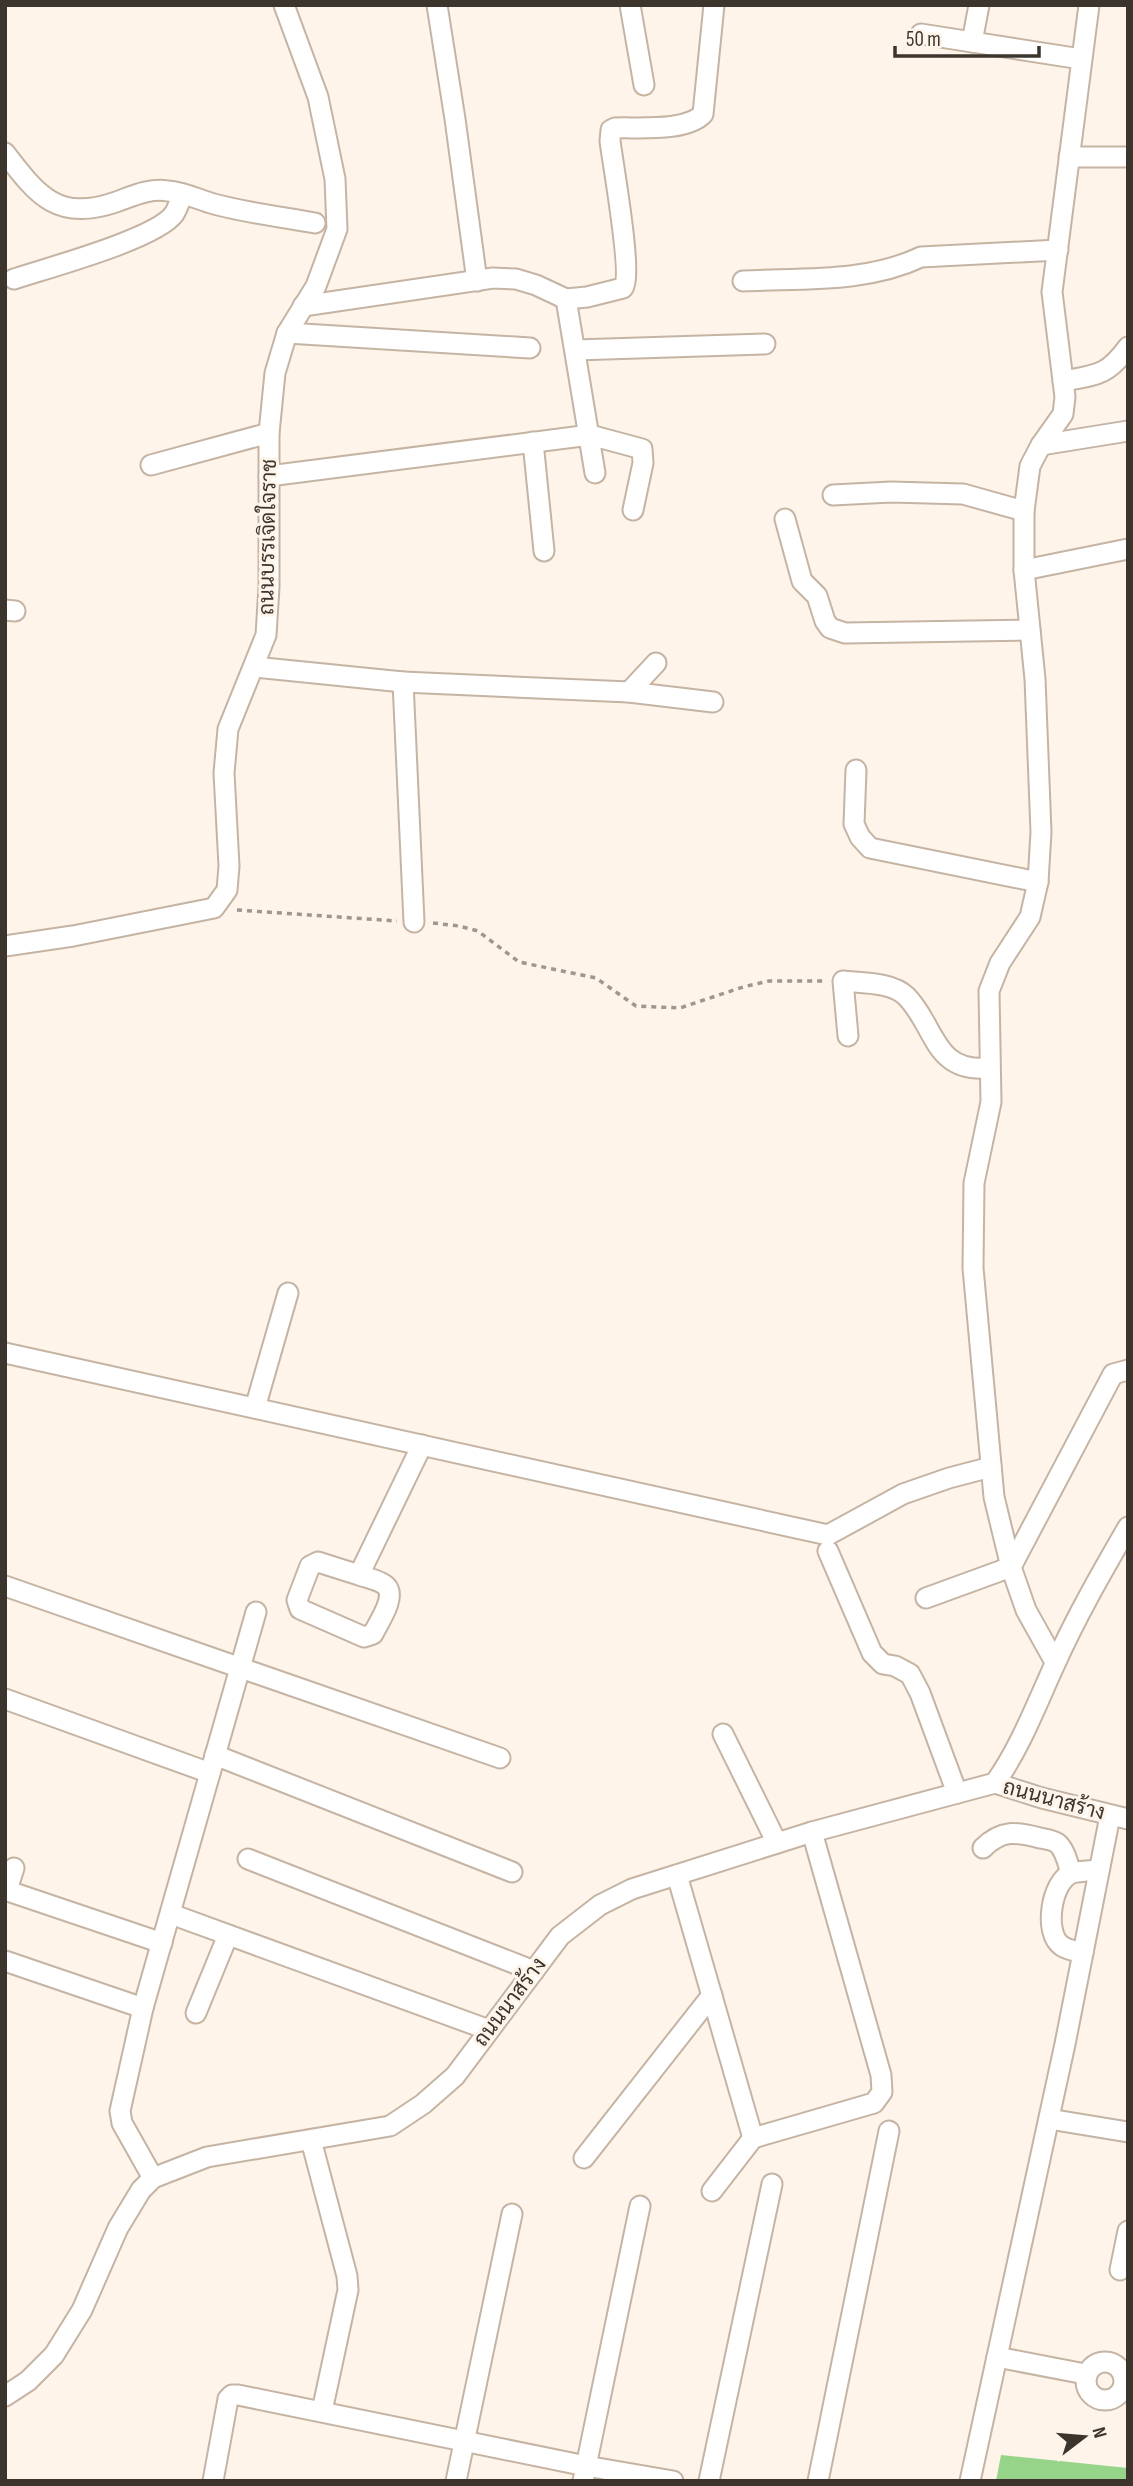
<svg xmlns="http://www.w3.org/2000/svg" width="1133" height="2486" font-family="'Sofia Sans Condensed',Sarabun,sans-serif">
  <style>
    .green { fill: #96d589 }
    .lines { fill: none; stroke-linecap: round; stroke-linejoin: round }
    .minor-casing { stroke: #c5b4a3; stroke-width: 23 }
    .path { stroke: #9f968d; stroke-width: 3.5; stroke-dasharray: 5 5; stroke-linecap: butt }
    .minor { stroke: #fff; stroke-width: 19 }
    .labels { text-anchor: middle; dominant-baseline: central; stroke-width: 6; stroke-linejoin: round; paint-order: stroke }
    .street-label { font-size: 21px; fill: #3c352e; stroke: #fef4e9 }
  </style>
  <rect width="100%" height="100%" fill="#fef4e9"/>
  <path class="green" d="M1001,2455L1128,2468V2481H996Z"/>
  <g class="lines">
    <defs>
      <g id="minor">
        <path d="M437,5L455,119L477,281"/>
        <path d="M630,5L644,85"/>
        <path d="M921,34L1081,59"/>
        <path d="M972,42L979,5"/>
        <path d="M5,153C38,196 58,222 116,202C133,196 149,188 168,191C184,192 199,200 214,204C247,213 282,217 315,223"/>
        <path d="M1069,157H1128"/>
        <path d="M14,279C47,268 156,239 174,214C178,208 180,200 183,194"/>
        <path d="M743,281C803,278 866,283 921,257L1058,250"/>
        <path d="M566,299L595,473"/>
        <path d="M303,306L493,278L516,279L536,285L566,299L587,297L623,288C633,275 613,165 610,141L611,130L615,128C638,127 686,132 703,114L714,5"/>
        <path d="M287,333L530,348"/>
        <path d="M575,350L765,344"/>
        <path d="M1063,381C1096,375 1107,376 1128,347"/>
        <path d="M533,442L544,551"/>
        <path d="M1041,445L1128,431"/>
        <path d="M151,465L269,433"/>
        <path d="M269,476L590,435L642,449L643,463L633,510"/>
        <path d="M833,495L891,492L963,494L1024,511"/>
        <path d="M785,519L802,581L817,596L825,621L830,628L845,633L1030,630"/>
        <path d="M1024,570L1128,549"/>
        <path d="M5,610L15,611"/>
        <path d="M254,667L403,682L414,922"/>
        <path d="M403,682L629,692L713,702"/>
        <path d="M629,692L656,663"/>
        <path d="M856,770L854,824L860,837L870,848L1038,882"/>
        <path d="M5,946L73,936L214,908L227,890L229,866L224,773L228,729L266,635L269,587V433L275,373L287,333L316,286L337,229L335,179L318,97L284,5"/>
        <path d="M848,1036L843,981C862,983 892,982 906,996C936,1026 933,1073 989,1068"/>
        <path d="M5,1353L828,1535L903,1494L949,1478L991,1467"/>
        <path d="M255,1408L288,1293"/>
        <path d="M828,1551L872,1653L883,1664L895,1666L910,1674L920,1693L957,1793"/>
        <path d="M359,1575L318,1562L310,1566L297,1600L300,1609L364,1637L373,1634C378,1623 397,1597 386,1586C380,1580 367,1578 359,1575L422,1445"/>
        <path d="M5,1586L500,1758"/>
        <path d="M926,1598L1011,1567L1113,1374L1128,1370"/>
        <path d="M1055,1662L1026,1610L1011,1567L994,1497L973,1268L974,1183L991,1102L989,991L1000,963L1030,917L1038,882L1041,832L1035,679L1024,570V511L1030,466L1041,445L1063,414L1065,397L1052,292L1089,5"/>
        <path d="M5,1699L210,1773"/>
        <path d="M723,1734L777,1843"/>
        <path d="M215,1755L512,1872"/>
        <path d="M995,1783C1021,1746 1036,1705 1055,1664C1076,1617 1102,1572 1128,1527"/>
        <path d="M983,1848C1002,1829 1016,1832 1040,1838C1045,1839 1053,1840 1057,1843C1065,1849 1068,1864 1071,1873"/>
        <path d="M248,1859L534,1971"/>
        <path d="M677,1875L753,2138L874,2103L882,2092L881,2075L812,1832"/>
        <path d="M5,1890L162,1943"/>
        <path d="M7,1890L14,1868"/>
        <path d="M171,1914L489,2030"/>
        <path d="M1083,1953C1077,1951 1067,1950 1062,1946C1043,1934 1051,1881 1072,1873C1080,1871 1091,1871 1099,1870"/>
        <path d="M5,1961L143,2008"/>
        <path d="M196,2013L228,1935"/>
        <path d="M1049,2119L1128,2132"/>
        <path d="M311,2140L347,2276L348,2290L322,2411"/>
        <path d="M584,2158L712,1995"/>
        <path d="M153,2178L122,2123L120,2111L143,2008L256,1612"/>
        <path d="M712,2191L753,2138"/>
        <path d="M1120,2270L1128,2231"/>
        <path d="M997,2357L1085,2374"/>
        <circle cx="1105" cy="2381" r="19"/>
        <path d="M5,2396L28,2381L54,2355L82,2310L118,2228L141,2190L153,2178L207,2157L390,2126L423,2104L455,2076L560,1936L600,1905L632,1889L812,1832L995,1783L1042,1798L1128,1819"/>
        <path d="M213,2481L228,2399L232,2395H238L586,2466L673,2481"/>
        <path d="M456,2481L512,2214"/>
        <path d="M583,2481L640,2206"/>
        <path d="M709,2481L772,2184"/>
        <path d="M818,2481L889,2131"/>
        <path d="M970,2481L1065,2044L1110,1816"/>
      </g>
    </defs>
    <use href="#minor" class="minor-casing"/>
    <g class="path">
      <path d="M237,910L397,921"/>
      <path d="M433,923L459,926L478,931L519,962L596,978L636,1006L680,1008L743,987L769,981H826"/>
    </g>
    <use href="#minor" class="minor"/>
  </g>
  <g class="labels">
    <g class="street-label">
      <text transform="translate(268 537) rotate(-89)">ถนนบรรเจิดใจราช</text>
      <text transform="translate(1054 1800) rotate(15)">ถนนนาสร้าง</text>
      <text transform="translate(510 2002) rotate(-53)">ถนนนาสร้าง</text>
    </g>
  </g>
  <rect width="1133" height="2486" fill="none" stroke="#3c352e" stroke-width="14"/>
  <g transform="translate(1084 2437) rotate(74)" stroke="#fef4e9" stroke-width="5" paint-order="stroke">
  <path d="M0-5L12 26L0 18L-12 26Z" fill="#3c352e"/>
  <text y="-10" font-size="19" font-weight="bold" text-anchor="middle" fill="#3c352e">N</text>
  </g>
  <path d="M895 46v10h144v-10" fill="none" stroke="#3c352e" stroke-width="3.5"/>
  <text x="906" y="46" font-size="21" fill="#3c352e" stroke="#fef4e9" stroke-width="5" paint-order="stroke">50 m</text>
</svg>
